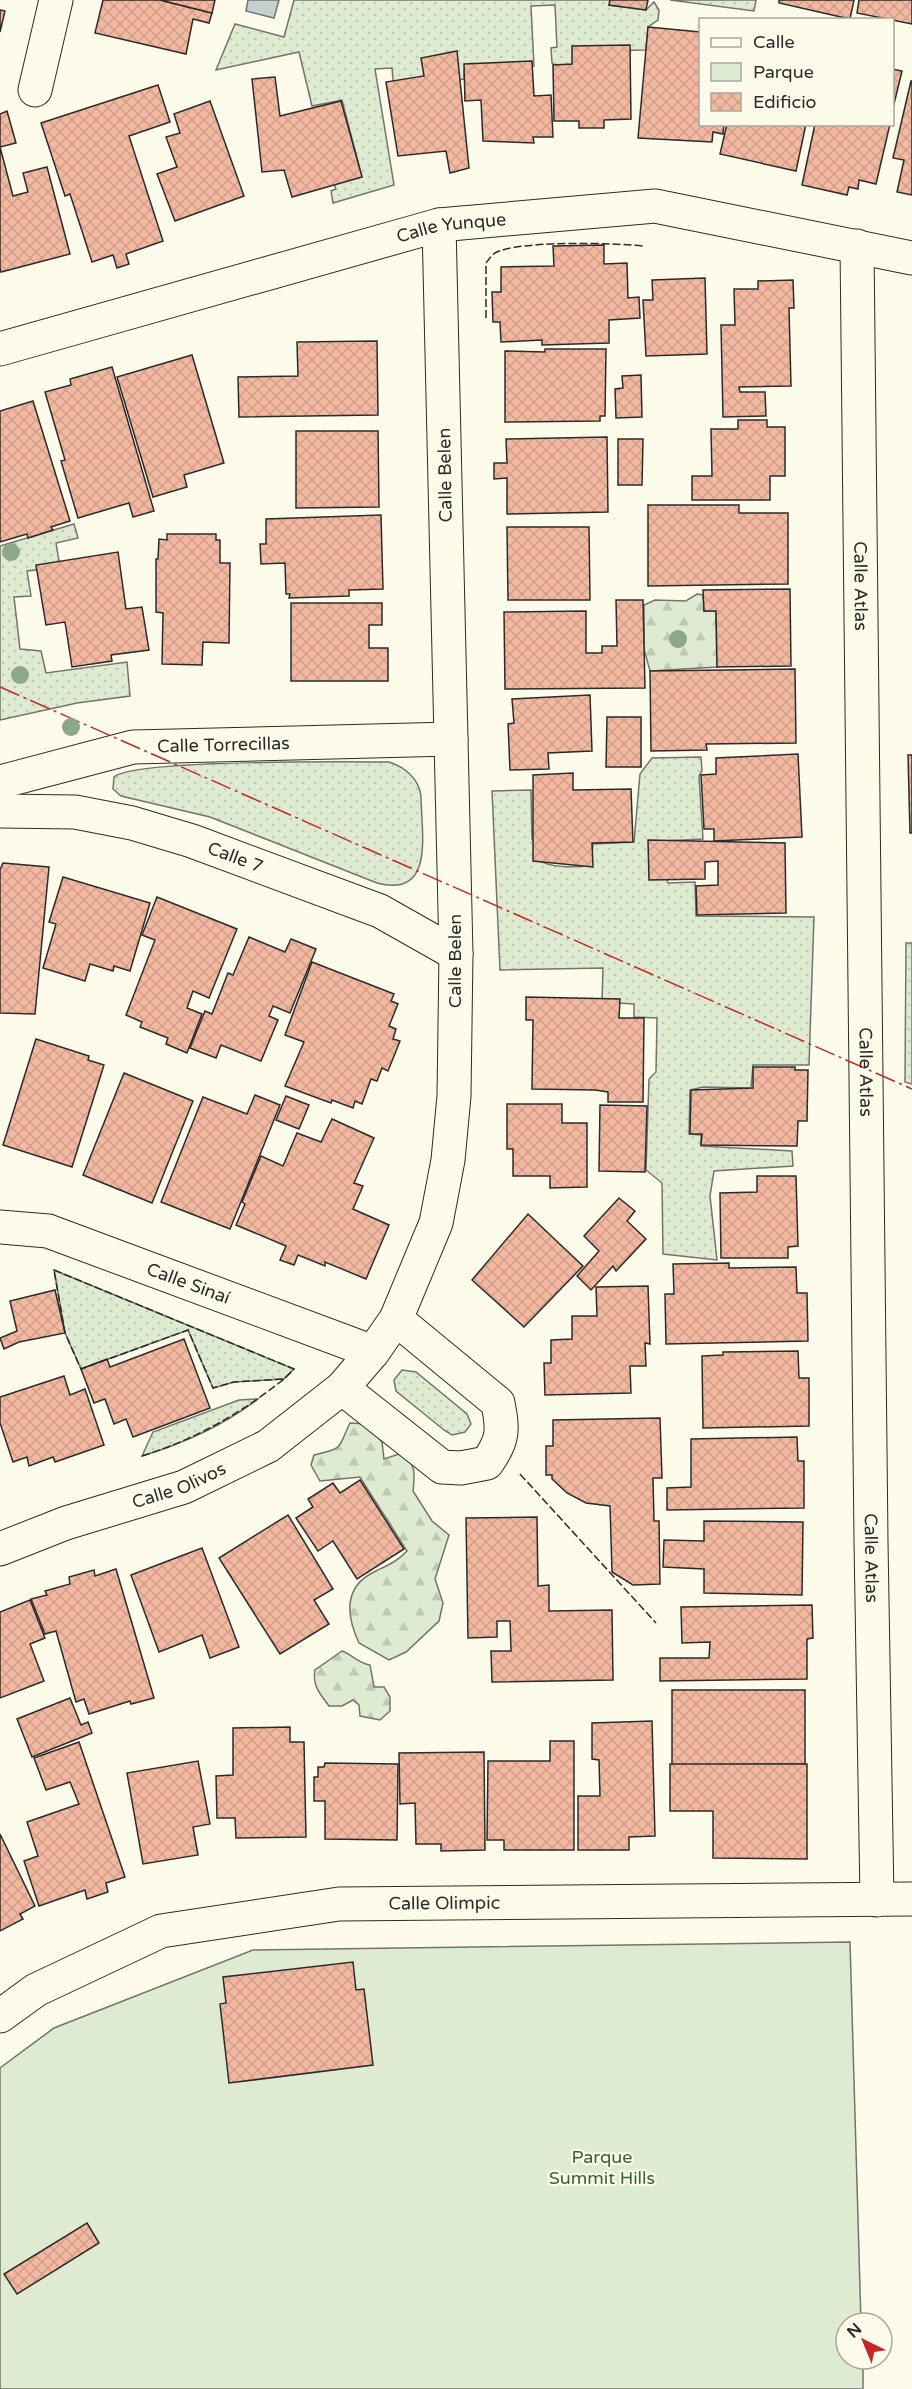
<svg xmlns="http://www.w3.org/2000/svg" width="912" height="2389" font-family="'Varela Round',sans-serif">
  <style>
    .grass { fill: url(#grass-dots); stroke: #74746e; stroke-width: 1.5 }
    .forest { fill: url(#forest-firs); stroke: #74746e; stroke-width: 1.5 }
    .park { fill: #deebd1; stroke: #74746e; stroke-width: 1.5 }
    .water { fill: #c7d0d0; stroke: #74746e; stroke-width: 1.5 }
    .building { fill: url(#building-cross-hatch); stroke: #2b2b2b; stroke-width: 1.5 }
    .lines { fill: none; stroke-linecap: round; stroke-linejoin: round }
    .minor-casing { stroke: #2b2b2b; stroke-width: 35 }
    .minor { stroke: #fdfbea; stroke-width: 33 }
    .fence { stroke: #2b2b2b; stroke-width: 1.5; stroke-dasharray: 8 3; stroke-linecap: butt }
    .power { stroke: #c62828; stroke-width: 1.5; stroke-dasharray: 21 4.5 3 4.5; stroke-linecap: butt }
    .tree { fill: #8ea78a }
    .labels { text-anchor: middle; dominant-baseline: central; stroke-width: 4.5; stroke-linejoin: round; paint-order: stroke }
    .street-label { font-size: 18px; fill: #2b2b2b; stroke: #fdfbea }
    .park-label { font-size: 18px; fill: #34623c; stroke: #fdfbea }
  </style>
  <defs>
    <pattern id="grass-dots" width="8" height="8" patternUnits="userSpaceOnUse" patternTransform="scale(1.5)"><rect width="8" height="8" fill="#deebd1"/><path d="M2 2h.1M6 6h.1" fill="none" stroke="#bfcab4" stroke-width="1.8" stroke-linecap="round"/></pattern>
    <pattern id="forest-firs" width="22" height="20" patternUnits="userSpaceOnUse" patternTransform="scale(1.5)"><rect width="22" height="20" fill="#deebd1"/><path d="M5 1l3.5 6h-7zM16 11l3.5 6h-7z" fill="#bfcab4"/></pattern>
    <pattern id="building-cross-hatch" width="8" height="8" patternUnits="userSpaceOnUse" patternTransform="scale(1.5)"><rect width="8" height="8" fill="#f2b8a0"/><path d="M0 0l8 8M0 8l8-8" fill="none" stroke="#d09e8a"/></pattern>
  </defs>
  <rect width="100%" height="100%" fill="#fdfbea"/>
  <g class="grass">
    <path d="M294,0H610L609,5L646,10L654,2L659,10L658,20L648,27L646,50L581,51V69L564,71L552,63L551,48L557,47L555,5L531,6L534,66L464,71V79L394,90L392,68L375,69L394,185L333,203L331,191L336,189L334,184L362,177L342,100L312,106L299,52L216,70L235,24L284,37Z"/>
    <path d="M670,0H756L754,11Z"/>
    <path d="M74,524L78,538L56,543L60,567L27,571L31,596L14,597L20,649L41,651L46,673L127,662L130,696L77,703L0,720V546Z"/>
    <path d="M701,757L702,771L699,776L703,839L663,841V871L668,883L695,882L696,916L814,917L809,1065H753L751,1088L703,1087L690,1090L689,1134L701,1135V1146L792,1151L793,1166L714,1171L710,1196L717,1260L663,1254L662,1183L646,1170L649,1079L656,1072L657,1018L634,1017V1004L602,1002L603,968L500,970L492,791L531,790L532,839L536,844V859C549,868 576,868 591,865L593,844L634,842L640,774L652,758Z"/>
    <path d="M389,762C405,767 419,779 421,796C421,831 436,899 377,883L210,817L121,796L113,789L114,777C134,759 350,762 389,762Z"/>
    <path d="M906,943H912V1084L905,1082Z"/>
    <path d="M54,1270L294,1369L284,1379L234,1382L213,1388L188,1330L81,1369L65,1333Z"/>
    <path d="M402,1370L416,1372L467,1414L471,1424L465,1432L452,1435L444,1430L396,1391L394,1380Z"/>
    <path d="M258,1399C223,1426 185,1443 142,1456L153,1432L239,1400Z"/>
  </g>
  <g class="forest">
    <path d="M697,594L703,595L704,611H716L717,667L650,671L644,649V605L655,600L686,601Z"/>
    <path d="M350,1423L367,1424L382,1442L384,1459L402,1453C416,1462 415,1476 413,1491L432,1521L449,1535L435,1579L443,1603L439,1621L406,1652L389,1660L359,1643C346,1615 343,1586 376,1571C388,1565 398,1561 407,1551L360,1477L320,1481L311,1465L314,1455C344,1448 337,1450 350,1423Z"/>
    <path d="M342,1651C353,1655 358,1663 370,1665L374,1687H384L390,1697V1711L380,1720L360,1716L359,1705L353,1700L342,1706H329C320,1694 312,1685 315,1670Z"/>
  </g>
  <path class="park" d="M850,1942L861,2323H846V2359H863V2389H0V2068L54,2028L253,1950Z"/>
  <path class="water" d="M248,0H279L274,18L246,11Z"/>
  <g class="building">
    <path d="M103,0H160L212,13L209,23L193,19L186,54L95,33Z"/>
    <path d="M160,0H215L212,13Z"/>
    <path d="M610,0H648L646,10L609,5Z"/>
    <path d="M779,0H854L850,19L779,3Z"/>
    <path d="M859,0H912V24L857,13Z"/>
    <path d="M0,10L5,11L0,32Z"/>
    <path d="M648,27L700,32V124H724L723,134L713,132L712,142L638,138Z"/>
    <path d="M630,45L631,119L604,120V128H579V121H554L553,65L572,64V46Z"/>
    <path d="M457,51L469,168L450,173L446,151L398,156L386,82L424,76L421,58Z"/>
    <path d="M532,61L534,96L551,95L553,137H533L534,143L483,141L481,100L465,101L464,64Z"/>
    <path d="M892,69L902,71L892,112Z"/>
    <path d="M275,77L280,116L341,101L362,177L292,197L284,170L262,172L252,79Z"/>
    <path d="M911,81H912V195L897,192L904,160L893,158Z"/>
    <path d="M158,85L170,122L129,136L163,241L126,254L129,264L117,268L113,255L92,262L70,194L65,196L41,123Z"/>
    <path d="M210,101L244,196L175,221L157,174L177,167L166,137L180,133L174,114Z"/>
    <path d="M7,111L16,143L0,147L13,196L28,192L23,173L47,167L70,254L1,272L0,268V114Z"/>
    <path d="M727,124H806L796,171L720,154Z"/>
    <path d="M815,124H890L876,184L859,180L858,189L849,187L847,195L802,185Z"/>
    <path d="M604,245V264L627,263L628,298L639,297L640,318L609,320V343L542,345V340L501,342L500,322H493L492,292H501V267L554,266L553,246Z"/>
    <path d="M705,278L707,354L646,356L643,300H653L652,280Z"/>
    <path d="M793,280L794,308H789L791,386L739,387L740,392H765L766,416L723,417L721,325H735L734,289H758V281Z"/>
    <path d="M377,341L378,415L239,417L238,377L298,376L297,342Z"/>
    <path d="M545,349H606L605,416H600V421L505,422V351L545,352Z"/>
    <path d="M192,355L224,463L184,475L187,487L153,497L117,377Z"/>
    <path d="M112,367L154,511L133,517L129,503L78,518L61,461L65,460L45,392L71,385L70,379Z"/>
    <path d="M641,375L642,417L616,418L615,389L623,388L622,376Z"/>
    <path d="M33,401L70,521L51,527L53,530L28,538L27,534L0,542V411Z"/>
    <path d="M738,420H767V427H785V476H770V500H692V476H712L711,429H738Z"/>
    <path d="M296,431H378L379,507L296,508Z"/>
    <path d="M607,437L608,512L507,514V478L494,479V463H507L506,439Z"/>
    <path d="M618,439H643L642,485H618Z"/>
    <path d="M648,505H739V513H788V584L648,586Z"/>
    <path d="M381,515L383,589L349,590V596L289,598L290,594H286L285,563L261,564L260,544H266V519Z"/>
    <path d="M507,527H589L590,600H508Z"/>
    <path d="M167,534H216V540H220V563H230L229,643L203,642L202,665L162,664L163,613L156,612V559H158L159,539L167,540Z"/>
    <path d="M118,552L126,609L142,607L149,650L111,655L112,661L72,667L65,622L46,625L36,565Z"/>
    <path d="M790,589L791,666L717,667L716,611H704L703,590Z"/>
    <path d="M616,600H643L645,688L505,689L504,612L586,611V653H602V646H617Z"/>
    <path d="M291,603H382V625H369V648H388V681H291Z"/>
    <path d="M795,669L796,743L706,744L707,750L651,751L650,671Z"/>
    <path d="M590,695L592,751L548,753L549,769L510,770L508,724L514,723L512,699Z"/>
    <path d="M607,717H641V767H606Z"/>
    <path d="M798,754L802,837L714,841V829H704L701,775L716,774V758Z"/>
    <path d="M908,755H912V833H910Z"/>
    <path d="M573,773V790L631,789L633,842L592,843L593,867L533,861V775Z"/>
    <path d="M648,840L785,843L786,913L697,915L696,886L718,885V861L705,862V879L649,880Z"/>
    <path d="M3,863L49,867L35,1014L0,1013V870Z"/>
    <path d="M63,877L150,903L130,971L114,966L113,971L90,964L85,981L43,968L56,924L49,922Z"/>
    <path d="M157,897L237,929L209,998L193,991L187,1008L202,1014L187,1053L166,1044L168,1038L140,1027L142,1022L126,1015L155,940L142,935Z"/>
    <path d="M249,937L285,952L291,939L316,949L290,1013L273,1006L269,1016L278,1020L261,1061L221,1045L216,1058L190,1048L205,1011L212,1014L228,973L233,975Z"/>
    <path d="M312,962L394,994L391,1001L398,1004L389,1026L396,1029L393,1039L400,1041L388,1071L382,1068L377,1081L371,1079L362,1104L355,1101L353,1108L332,1100L331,1103L285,1086L304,1042L285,1035Z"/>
    <path d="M526,997L620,999L619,1018H644L643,1102H608V1092L595,1090L532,1089L533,1020H526Z"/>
    <path d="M36,1039L89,1056L88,1060L104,1065L72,1167L3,1145Z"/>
    <path d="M753,1067H795V1070H808L807,1121H798L797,1146L701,1145L702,1134H690L691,1090L753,1088Z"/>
    <path d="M124,1073L193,1101L152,1203L83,1175Z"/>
    <path d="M255,1095L280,1105L230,1229L161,1202L203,1097L247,1114Z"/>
    <path d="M286,1096L309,1105L299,1129L276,1120Z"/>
    <path d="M507,1104H562V1123H587V1187L550,1188V1176H513V1149H507Z"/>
    <path d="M600,1105L647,1106L645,1172L599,1171Z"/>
    <path d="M332,1119L374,1138L354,1183L363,1186L353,1209L389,1225L366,1279L325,1262V1266L298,1255L294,1265L280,1260L286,1246L236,1225L245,1204L242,1202L261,1156L283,1166L297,1133L321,1142Z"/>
    <path d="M757,1176H796L798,1246L788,1247V1258H721L720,1193L757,1192Z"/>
    <path d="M619,1198L635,1211L627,1221L646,1239L616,1271L613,1266L591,1290L577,1276L599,1251L584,1236Z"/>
    <path d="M528,1214L583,1266L524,1327L472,1280Z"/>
    <path d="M729,1263V1268L796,1267L797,1293H807L808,1341L666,1344L665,1294H674L673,1264Z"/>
    <path d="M648,1286L650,1344L645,1343L646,1366H630L631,1393L545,1395L544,1363H551V1340L572,1339V1316H597L596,1287Z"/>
    <path d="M55,1290L65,1333L19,1342L4,1349L0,1338L17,1331L10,1301Z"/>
    <path d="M184,1339L210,1408L133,1437L126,1419L114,1424L105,1399L94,1403L81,1369L107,1359L110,1367Z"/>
    <path d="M798,1351L799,1378H809V1426L703,1428L702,1356L723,1355V1352Z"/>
    <path d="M64,1376L70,1395L85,1389L104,1445L55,1462L53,1457L29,1466L27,1457L13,1462L0,1423V1397Z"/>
    <path d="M660,1418L662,1478H653L654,1521H659L660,1584L633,1585L612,1572L610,1506L586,1503L567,1493L552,1479V1475H546V1446H553V1420Z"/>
    <path d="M797,1437L798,1461H804V1508L667,1510V1488L691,1487V1439Z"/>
    <path d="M360,1480L404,1549L357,1579L333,1541L318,1551L296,1518L313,1507L308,1499L333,1483L340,1493Z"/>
    <path d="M288,1515L333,1589L314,1600L329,1624L280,1654L219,1558Z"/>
    <path d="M537,1517L538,1586L549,1585V1611L612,1610L613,1680L492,1682L491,1651H511L510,1621H497V1637L468,1638L466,1518Z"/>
    <path d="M704,1521L803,1522L802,1595L704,1593V1569L663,1567L664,1540L704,1541Z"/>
    <path d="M202,1548L239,1647L210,1658L202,1635L159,1652L131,1575Z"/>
    <path d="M116,1569L154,1698L131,1704L130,1701L89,1714L84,1699L76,1702L56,1631L45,1634L31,1599L47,1595L45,1591L70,1584L69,1577L94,1570L95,1576Z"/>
    <path d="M30,1600L45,1638L30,1644L44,1681L0,1698V1612Z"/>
    <path d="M812,1605L813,1638L807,1639V1679L660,1681V1658H709L710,1642L682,1643L681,1607Z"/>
    <path d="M672,1690H805V1764L672,1765Z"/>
    <path d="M70,1698L81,1725L88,1722L92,1733L32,1757L17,1719Z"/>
    <path d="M652,1721L655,1836L629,1837V1850H578V1796H600L599,1760L592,1759V1723Z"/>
    <path d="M290,1727V1742H304L306,1837L236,1838L235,1818H217L216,1776L233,1775V1728Z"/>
    <path d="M550,1741H574V1850H504V1840H487L488,1761H550Z"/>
    <path d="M79,1742L125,1877L106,1883L108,1892L87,1899L85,1890L39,1906L24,1861L38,1856L27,1822L79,1804L70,1782L46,1790L34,1758Z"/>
    <path d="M484,1752L485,1850L441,1851V1844H416L415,1803L400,1804L399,1753Z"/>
    <path d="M198,1761L210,1824L193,1827L198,1855L143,1864L127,1773Z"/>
    <path d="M325,1763L398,1764L397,1840L325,1839V1801H314V1777H318V1767H324Z"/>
    <path d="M670,1764H807V1859L713,1858V1811H670Z"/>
    <path d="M0,1834L35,1906L20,1914L23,1919L0,1931Z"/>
    <path d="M353,1962L356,1990L364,1989L373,2065L229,2083L220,2004L226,2003L223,1977Z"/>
    <path d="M87,2223L99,2243L17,2294L4,2274Z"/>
  </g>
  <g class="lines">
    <defs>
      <g id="minor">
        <path d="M35,90L56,0"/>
        <path id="s1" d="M857,246L871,1541L877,1900"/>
        <path id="s2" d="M0,349L439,225L655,206L912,258"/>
        <path id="s3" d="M0,782L133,747L451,739"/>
        <path id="s4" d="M0,811L75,812L132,823L192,841L380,911L456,954"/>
        <path id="s5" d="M0,1227L48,1231L373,1352"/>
        <path d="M342,1388L442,1467L461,1468L487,1463C504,1439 503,1430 498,1403L396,1319"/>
        <path id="s6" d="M0,1549L66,1523L184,1487L268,1446L342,1388L373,1352L396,1319L436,1223L448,1160L454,1096L456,954L439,225"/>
        <path id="s7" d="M0,2016L36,1990L161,1931L339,1904L912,1899"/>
      </g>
    </defs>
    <use href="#minor" class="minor-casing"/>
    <use href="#minor" class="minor"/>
    <g class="fence">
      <path d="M486,318V263C489,259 491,256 495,253C518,240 615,243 643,246"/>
      <path d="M54,1270L294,1369L284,1379L234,1382L213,1388L188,1330L81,1369L65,1333Z"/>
      <path d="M142,1456C196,1439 240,1414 284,1379"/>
      <path d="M520,1474L656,1623"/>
    </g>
    <path class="power" d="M0,687L912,1089"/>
  </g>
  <g class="tree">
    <circle cx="11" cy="552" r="9"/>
    <circle cx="678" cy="639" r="9"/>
    <circle cx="20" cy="675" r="9"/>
    <circle cx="71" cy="727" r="9"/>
  </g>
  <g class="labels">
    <g class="street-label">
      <text stroke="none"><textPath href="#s2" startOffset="468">Calle Yunque</textPath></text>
      <text transform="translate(445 475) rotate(-91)">Calle Belen</text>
      <text stroke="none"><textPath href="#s1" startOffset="340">Calle Atlas</textPath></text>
      <text stroke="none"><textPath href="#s3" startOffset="228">Calle Torrecillas</textPath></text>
      <text stroke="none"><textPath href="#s4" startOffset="242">Calle 7</textPath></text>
      <text transform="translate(455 961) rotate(-90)">Calle Belen</text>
      <text stroke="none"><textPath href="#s1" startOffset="826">Calle Atlas</textPath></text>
      <text stroke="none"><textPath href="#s5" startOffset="198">Calle Sinaí</textPath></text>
      <text stroke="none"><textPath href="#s6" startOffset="190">Calle Olivos</textPath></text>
      <text stroke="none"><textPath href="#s1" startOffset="1312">Calle Atlas</textPath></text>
      <text stroke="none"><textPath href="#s7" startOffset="468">Calle Olimpic</textPath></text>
    </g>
    <g class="park-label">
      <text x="602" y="2157">Parque<tspan x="602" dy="21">Summit Hills</tspan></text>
    </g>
  </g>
  <rect x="699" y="18" width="195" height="108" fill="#fdfbea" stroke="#a9a89e" stroke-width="1.5"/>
  <rect x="711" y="38" width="30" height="9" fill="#fdfbea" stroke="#a9a89e" stroke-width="1.5"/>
  <text x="753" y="48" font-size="18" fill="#2b2b2b">Calle</text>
  <rect x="711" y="63" width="30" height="18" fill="#deebd1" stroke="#a9a89e" stroke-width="1.5"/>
  <text x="753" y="78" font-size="18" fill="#2b2b2b">Parque</text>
  <rect x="711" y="93" width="30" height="18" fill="url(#building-cross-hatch)" stroke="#a9a89e" stroke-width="1.5"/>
  <text x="753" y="108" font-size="18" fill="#2b2b2b">Edificio</text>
  <g transform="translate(864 2341) rotate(317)"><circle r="28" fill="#fdfbea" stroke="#a9a89e" stroke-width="1.5"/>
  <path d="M0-4.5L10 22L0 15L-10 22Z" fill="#c62828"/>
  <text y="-9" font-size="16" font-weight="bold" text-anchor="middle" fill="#2b2b2b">N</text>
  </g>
</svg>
